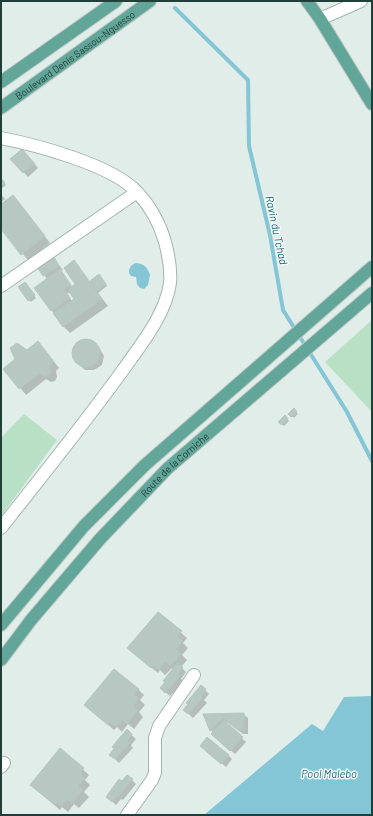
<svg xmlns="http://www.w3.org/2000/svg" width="373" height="816" viewBox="0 0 373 816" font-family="Barlow,sans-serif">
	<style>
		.green { fill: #b8e0c5 }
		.water { fill: #84c5d6 }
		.shadow { fill: #0003; fill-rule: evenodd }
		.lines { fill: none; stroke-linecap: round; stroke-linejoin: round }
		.stream { stroke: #84c5d6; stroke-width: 4 }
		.building { fill: #b6c8c1; stroke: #b3c7c0 }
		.minor-casing { stroke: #a3b5b0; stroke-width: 14 }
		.major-casing { stroke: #c1c9c8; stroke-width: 14 }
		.minor { stroke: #fff; stroke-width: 12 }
		.major { stroke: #62a699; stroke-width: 12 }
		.labels { text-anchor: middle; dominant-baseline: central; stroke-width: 3; stroke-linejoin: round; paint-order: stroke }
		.street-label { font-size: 10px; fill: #203f39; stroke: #f2f9f6 }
		.water-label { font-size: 11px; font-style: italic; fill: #156880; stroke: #f2f9f6 }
	</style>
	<rect width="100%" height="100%" fill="#e1ede8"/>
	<path class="green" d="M372,320V412L325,362Z
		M24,414L57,440L1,516V438Z"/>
	<path class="water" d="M136,263C145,264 147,267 150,275L148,285L144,289L140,288L137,284L136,277L131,276L129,273C129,267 131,265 136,263Z
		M372,696V815H204L312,724L323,731L344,697Z"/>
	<path class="shadow" d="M26,154L38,168L28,177L12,159Z
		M1,178L6,185L1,189Z
		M1,194L5,199L1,202Z
		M13,196L50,243L28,260L1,227V205Z
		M53,258L63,270L60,271L73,288L77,285L74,262L90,282L99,275L107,286L98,293L108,306L70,333L64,327L35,288L47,279L44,275ZM70,292L76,299L72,301L67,294Z
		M27,285L36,298L31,302L29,300Z
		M86,340L95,343L99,347L104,356L102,365L94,370H85L74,359L73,350L77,342Z
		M44,349L59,368L56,371L57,377L55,381L51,382L46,379L26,395L5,369Z
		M294,410L298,414L294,418L289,414Z
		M285,417L289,421L284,426L280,422Z
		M158,613L187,638L183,643L188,648L182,655L187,660L181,667L186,672L181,679L184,681L170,696L165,692L174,669L172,668L165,675L160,670L158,673L135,654Z
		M138,689L144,695L140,700L145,705L139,712L143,717L134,729L128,724L122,732L117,727L114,730L85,705Z
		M205,690L209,694L204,700L207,703L193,718L184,710Z
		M205,714H243L248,718V734H243L228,722L226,723L246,742L235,754L217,738L211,730Z
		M127,731L136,739L131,745L133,748L119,763L111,755Z
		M201,746L228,755L232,759L226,767Z
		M60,749L89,775L85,780L90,785L84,792L89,797L79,808L74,804L68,812L62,807L60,810L31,785Z
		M132,780L136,784L123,800L121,799L116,805L112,801L122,783Z"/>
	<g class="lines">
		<path class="stream" d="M175,8L248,80L249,146L270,235L283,310L347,412L372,461"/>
	</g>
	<path class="building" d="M22,149L35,164L23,173L10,159Z
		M1,178L5,183L1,186Z
		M13,195L45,236L21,255L1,229V204Z
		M54,257L59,266L43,276L37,267Z
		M74,260L102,299L63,327L53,313L74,299L68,290L75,284L64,268Z
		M60,269L71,285L64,289L70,298L51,311L34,288Z
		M99,274L106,284L97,291L90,281Z
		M25,282L35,295L28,301L18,287Z
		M72 353a14 14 0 1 1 28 0a14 14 0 1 1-28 0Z
		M38,341L54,362L50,365V373L49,375L44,376L39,374L19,389L3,369L15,359L10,348L17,343L27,350Z
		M294,408L297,412L291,417L288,414Z
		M285,415L288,419L282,425L278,422Z
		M158,612L182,631L177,637L183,641L176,649L181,653L170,666L165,662L159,670L153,665L151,668L127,648Z
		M177,663L183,667L178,674L180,676L165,693L160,688L165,682L163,681Z
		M114,669L139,689L134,694L139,698L133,706L138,710L127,724L122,719L116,727L110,722L108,725L84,705Z
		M201,685L206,689L201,696L203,698L188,714L183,710L188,704L186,703Z
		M244,713V730H238L223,718L210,731L203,714Z
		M224,720L243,737L230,751L211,734Z
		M127,729L132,734L127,741L130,743L115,759L109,755L114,749L112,747Z
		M207,737L229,755L221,764L200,746Z
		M60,748L84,768L80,773L85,778L78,786L83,790L72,803L67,799L61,806L56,802L54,804L30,785Z
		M127,775L133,779L118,797L117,796L112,802L106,797L119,779L122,781Z"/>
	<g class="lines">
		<defs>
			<path id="minor" d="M320,19L361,1
				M1,138C37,145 112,165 137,192C150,206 160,224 165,242C168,253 171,271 170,283C166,314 140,346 123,370C84,424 42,476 1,528
				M1,286L137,192
				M1,767L4,763
				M127,815L152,780L155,773V738L159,726L194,675"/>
			<g id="major">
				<path d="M307,1L320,19L372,104"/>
				<path d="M1,82L116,1"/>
				<path id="s1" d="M1,108L150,1"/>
				<path d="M1,625L84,526L145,465L372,267"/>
				<path id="s2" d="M1,660L31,620L100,539L168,468L372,293"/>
			</g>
		</defs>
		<use href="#minor" class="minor-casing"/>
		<use href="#major" class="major-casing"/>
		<use href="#minor" class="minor"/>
		<use href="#major" class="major"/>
	</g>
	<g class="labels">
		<g class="street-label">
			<text stroke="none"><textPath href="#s1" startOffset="91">Boulevard Denis Sassou-Nguesso</textPath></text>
			<text stroke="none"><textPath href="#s2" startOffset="262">Route de la Corniche</textPath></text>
		</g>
		<g class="water-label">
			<text transform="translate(277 230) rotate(78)">Ravin du Tchad</text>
			<text x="329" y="773">Pool Malebo</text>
		</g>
	</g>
	<rect width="373" height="816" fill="none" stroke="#203f39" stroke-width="4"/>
</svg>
